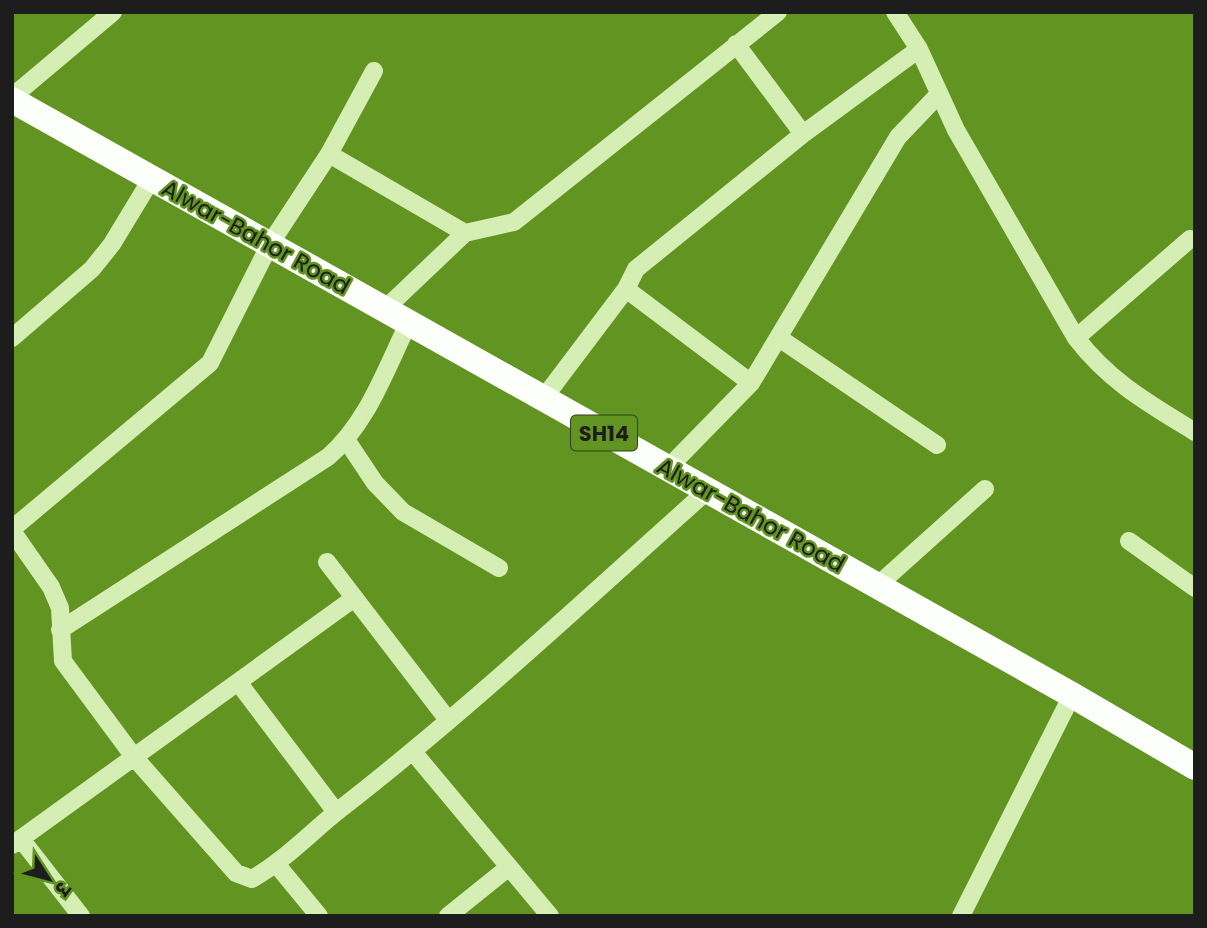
<svg xmlns="http://www.w3.org/2000/svg" width="1207" height="928" viewBox="0 0 1207 928" font-family="Poppins,'Noto Sans Devanagari',sans-serif">
	<style>
		.lines { fill: none; stroke-linecap: round; stroke-linejoin: round }
		.minor { stroke: #d5eeb3; stroke-width: 18 }
		.primary { stroke: #fcfffa; stroke-width: 26 }
		.labels { text-anchor: middle; dominant-baseline: central; stroke-width: 5; stroke-linejoin: round; paint-order: stroke }
		.shield { fill: #619420; stroke: #31411e; stroke-width: 2 }
		.shield-label { font-size: 21px; font-weight: bold; fill: #1d1d1d }
		.street-label { font-size: 23px; fill: #1d1d1d; stroke: #619420 }
	</style>
	<rect width="100%" height="100%" fill="#619420"/>
	<g class="lines">
		<path class="minor" d="M895,12L919,49L956,130L1076,338C1110,382 1148,403 1195,432
			M736,44L803,134
			M12,97L113,12
			M329,154L465,233
			M626,289L751,383
			M385,309L465,233L514,222L778,12
			M12,338L92,269L112,244L152,178
			M779,338L937,445
			M1076,338L1190,239
			M543,399L626,289L636,269L803,134L919,49
			M347,441L375,483L403,512L499,568
			M668,468L751,383L898,137L939,94
			M12,529L210,363L270,244L329,154L374,71
			M12,531L51,587L60,608L63,661L134,757L236,873L252,879C285,860 310,833 339,810C468,710 587,598 708,490
			M1129,541L1195,588
			M327,562L448,720
			M877,586L985,489
			M60,630L328,457C368,423 386,368 409,322
			M238,682L336,812
			M414,753L550,916
			M21,839L81,916
			M12,845L353,599
			M277,865L319,916
			M448,916L509,867
			M961,916L1072,695"/>
		<path class="primary" d="M12,100L1072,695L1195,767"/>
	</g>
	<g class="labels">
		<rect class="shield" x="571" y="415.5" width="66" height="35" rx="5"/>
		<g class="shield-label">
			<text x="604" y="433">SH14</text>
		</g>
		<g class="street-label">
			<text transform="translate(256 237) rotate(29)">Alwar-Bahor Road</text>
			<text transform="translate(751 515) rotate(29)">Alwar-Bahor Road</text>
		</g>
	</g>
	<rect width="1207" height="928" fill="none" stroke="#1d1d1d" stroke-width="28"/>
	<g transform="translate(49 879) rotate(126)" stroke="#619420" stroke-width="5" paint-order="stroke">
	<path d="M0-5L12 26L0 18L-12 26Z" fill="#1d1d1d"/>
	<text y="-10" font-size="19" font-weight="bold" text-anchor="middle" fill="#1d1d1d">उ</text>
	</g>
</svg>
